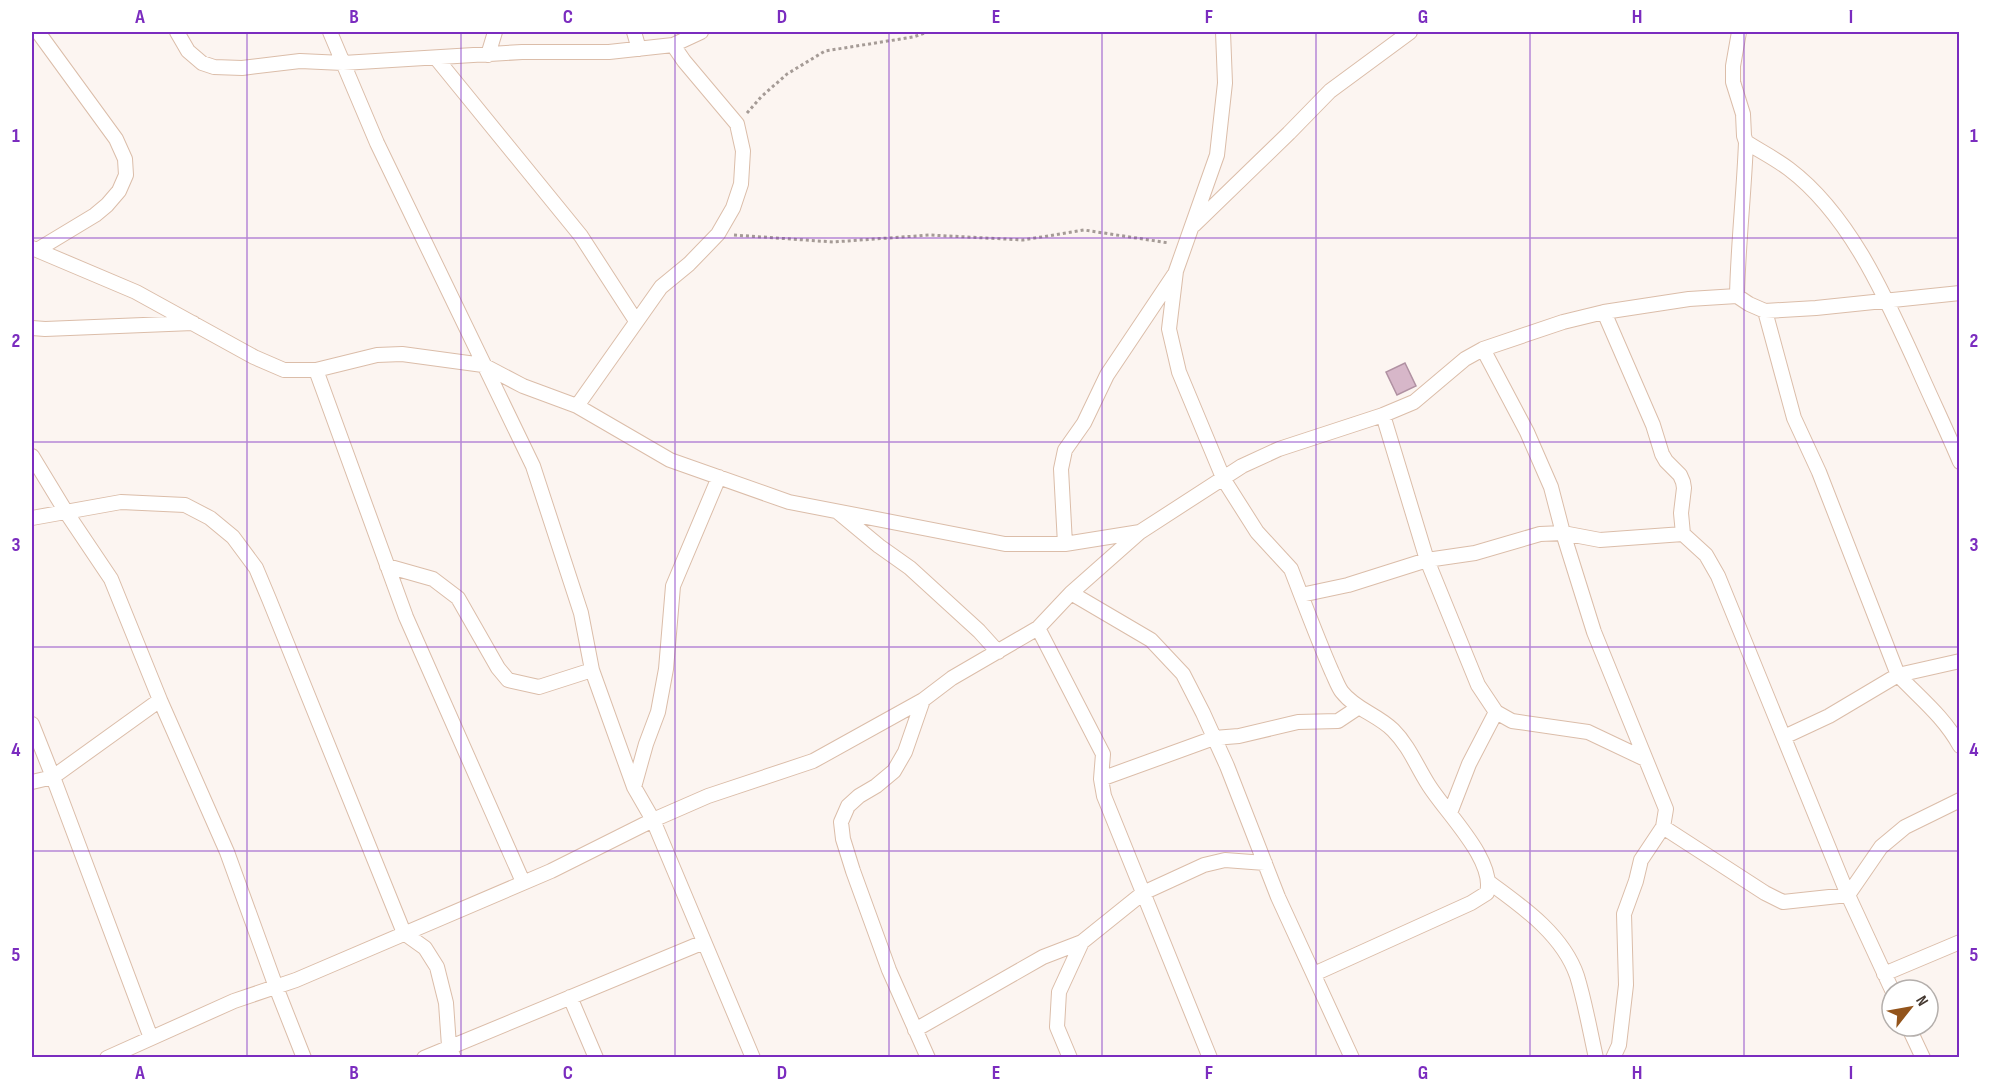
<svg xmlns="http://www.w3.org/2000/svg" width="1991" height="1089" viewBox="0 0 1991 1089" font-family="'Sofia Sans Condensed',sans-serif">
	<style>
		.building { fill: #d7b7c9; stroke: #b091a2; stroke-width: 1.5 }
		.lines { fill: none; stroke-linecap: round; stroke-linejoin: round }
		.minor-casing { stroke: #dbbda9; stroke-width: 16 }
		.path { stroke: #a59b96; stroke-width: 3; stroke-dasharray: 3 3; stroke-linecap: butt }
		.minor { stroke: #fff; stroke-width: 14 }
		.grid { fill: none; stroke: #7b2cbf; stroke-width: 1.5; stroke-opacity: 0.55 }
		.neatline { fill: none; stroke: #7b2cbf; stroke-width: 2 }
		.grid-label { font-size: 20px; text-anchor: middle; font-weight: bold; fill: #7b2cbf }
	</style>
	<rect width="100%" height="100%" fill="#fcf5f1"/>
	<path class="building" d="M1405,363L1416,386L1397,395L1386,372Z"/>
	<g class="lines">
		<defs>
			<path id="minor" d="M177,32L188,51L202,63L214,67L242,68L300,61L343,63L522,52H609L673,45L701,32
				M330,32L377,143L533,466L581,613L592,670L634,787L653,820L753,1058
				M634,32L639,49
				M1223,32L1225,83L1217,155L1176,271L1169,329L1179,372L1224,480L1257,532L1291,569L1301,595L1348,585L1427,560L1475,553L1540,534L1563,533L1600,540L1683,534L1681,513L1684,488L1683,482L1680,475L1666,461L1662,454L1653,425L1604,312L1689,299L1737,296C1738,245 1744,194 1746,142L1744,136L1743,114L1733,82V66L1739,32
				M488,55L495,32
				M436,58L581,236L636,321
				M1746,142C1760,151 1776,159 1789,169C1850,215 1886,298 1917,366C1931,398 1946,429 1960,462
				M1194,225L1289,133L1330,91L1410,32
				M32,248L136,292L254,357L284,370H316L377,355L402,354L483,365L523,386L577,406L670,460L789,502L1005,544H1065L1140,532
				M37,250L95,215L107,205L119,191L126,175L125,159L116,139L38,32
				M1737,296L1749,304L1765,311L1816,308L1960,293
				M1765,311L1794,418L1819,472L1898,675L1829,716L1784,737
				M32,328L45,329L193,323
				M1483,349L1527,432L1551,487L1563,533L1594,632L1666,809L1663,827L1641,860L1636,881L1624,914L1626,985L1619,1045L1613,1058
				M316,370L406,617L523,882
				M577,406L661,287L689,264L718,234L733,208L741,184L743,151L737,124L684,61L673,45
				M1383,415L1427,560L1478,685L1496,712L1512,721L1588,732L1645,759
				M32,456L66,512L111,579L160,700
				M838,512L879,546L910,568L979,631L998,652
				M32,518L121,502L185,505L210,518L233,537L256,568L269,599L404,933L425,948L437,967L446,1003L449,1046L454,1058
				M1683,534L1706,555L1718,576L1848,895L1892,990
				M1065,544L1061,469L1065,450L1084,423L1107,375L1174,275
				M387,566L433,579L458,598L498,668L508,680L539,687L592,670
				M1071,593L1151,640L1183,674L1203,713L1227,766L1278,897L1352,1058
				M1301,595C1311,621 1321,647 1332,672C1335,678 1338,687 1342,692C1355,709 1378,715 1393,730C1409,746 1416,765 1428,784C1445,812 1496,860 1487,893L1471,903L1314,974
				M1038,628L1103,754L1101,779L1104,796L1210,1058
				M1960,661L1898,675C1921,699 1944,717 1960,746
				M923,700L905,752L894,771L876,786L859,796L848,806L841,822L843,839L853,871L889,970L928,1058
				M32,724L53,777L160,700L227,852L276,987L304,1058
				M1101,779L1214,738L1239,736L1298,722L1338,721L1359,707
				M32,782L53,777L151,1038
				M634,787L646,744L658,712L666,669L673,586L719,477
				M1450,813L1469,764L1496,712
				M1663,827L1765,893L1783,902L1848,895L1881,847L1905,827L1960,800
				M1490,883C1523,907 1563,935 1577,976C1585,1002 1590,1031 1596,1058
				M1884,974L1960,942
				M570,997L596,1058
				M1908,1026L1923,1058
				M915,1030L1043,957L1082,942
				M107,1058L234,1001L296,980L551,871L653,820L708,796L813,761L923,700L952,678L1038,628L1071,593L1140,532L1242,466L1279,449L1383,415L1414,402L1465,359L1483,349L1563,322L1604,312
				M424,1058L704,942
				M1070,1058L1057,1027L1059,992L1082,942L1143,893L1204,865L1225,860L1265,863"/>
		</defs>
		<use href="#minor" class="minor-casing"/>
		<path class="path" d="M747,113L761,97L787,74L825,51L913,37L928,32
			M734,235L833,242L930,235L1023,240L1084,230L1169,243"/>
		<use href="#minor" class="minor"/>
	</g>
	<path class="grid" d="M247,32V1058M461,32V1058M675,32V1058M889,32V1058M1102,32V1058M1316,32V1058M1530,32V1058M1744,32V1058M32,238H1960M32,442H1960M32,647H1960M32,851H1960"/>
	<rect width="1991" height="1089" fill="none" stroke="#ffffff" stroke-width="66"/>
	<g transform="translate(1910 1008) rotate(59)"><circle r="28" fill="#ffffff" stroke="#b4afac" stroke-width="1.5"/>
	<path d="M0-4.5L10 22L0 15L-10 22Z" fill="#93541b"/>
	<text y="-9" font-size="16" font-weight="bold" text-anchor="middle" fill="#443830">N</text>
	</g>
	<rect x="33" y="33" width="1925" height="1023" class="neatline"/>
	<g class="grid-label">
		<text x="140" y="23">A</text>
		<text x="354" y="23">B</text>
		<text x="568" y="23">C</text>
		<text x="782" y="23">D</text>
		<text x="996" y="23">E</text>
		<text x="1209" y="23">F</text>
		<text x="1423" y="23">G</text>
		<text x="1637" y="23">H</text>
		<text x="1851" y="23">I</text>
		<text x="16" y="142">1</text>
		<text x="1974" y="142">1</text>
		<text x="16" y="347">2</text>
		<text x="1974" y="347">2</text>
		<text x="16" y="551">3</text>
		<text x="1974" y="551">3</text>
		<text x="16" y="756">4</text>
		<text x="1974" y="756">4</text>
		<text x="16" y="961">5</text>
		<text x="1974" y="961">5</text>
		<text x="140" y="1079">A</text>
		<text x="354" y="1079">B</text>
		<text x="568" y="1079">C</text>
		<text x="782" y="1079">D</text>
		<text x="996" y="1079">E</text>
		<text x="1209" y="1079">F</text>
		<text x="1423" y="1079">G</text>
		<text x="1637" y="1079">H</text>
		<text x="1851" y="1079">I</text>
	</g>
</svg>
